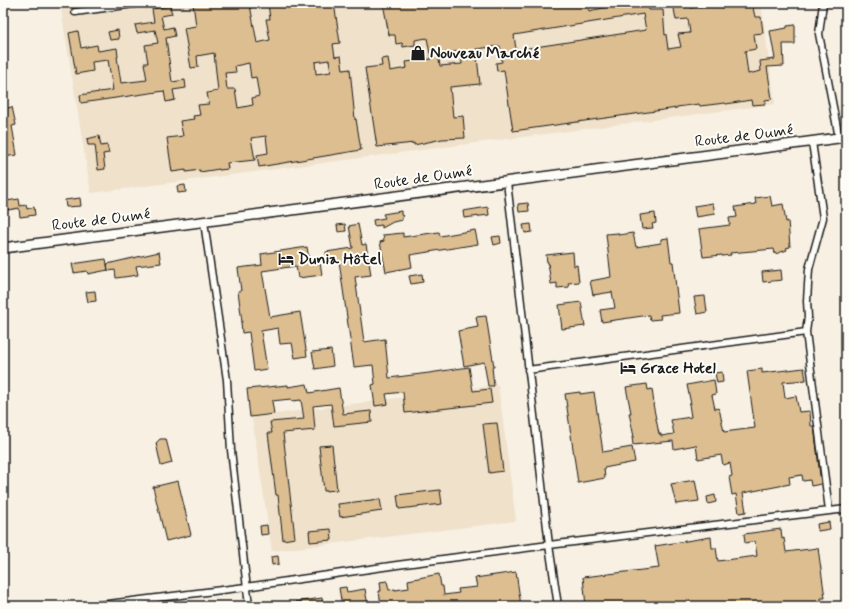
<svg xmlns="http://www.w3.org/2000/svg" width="849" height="609" viewBox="0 0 849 609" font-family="Mynerve,sans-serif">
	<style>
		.built { fill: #efe1ca }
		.building { fill: #ddbe91; stroke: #1c1c1c; fill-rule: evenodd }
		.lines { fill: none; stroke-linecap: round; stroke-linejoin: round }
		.street-casing { stroke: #1c1c1c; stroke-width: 9 }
		.secondary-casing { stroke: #1c1c1c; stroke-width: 12 }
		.street { stroke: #fdfcf7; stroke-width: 6 }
		.secondary { stroke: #fdfcf7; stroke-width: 9 }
		.labels { text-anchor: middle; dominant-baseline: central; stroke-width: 4; stroke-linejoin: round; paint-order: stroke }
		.poi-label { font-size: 16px; font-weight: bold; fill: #1c1c1c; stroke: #fdfcf7; text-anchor: start }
		.street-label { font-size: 16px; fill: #1c1c1c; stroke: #fdfcf7 }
	</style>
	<rect width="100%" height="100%" fill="#f7f0e3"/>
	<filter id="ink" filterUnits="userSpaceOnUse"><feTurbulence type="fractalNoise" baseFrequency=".025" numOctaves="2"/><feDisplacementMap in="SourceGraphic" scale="8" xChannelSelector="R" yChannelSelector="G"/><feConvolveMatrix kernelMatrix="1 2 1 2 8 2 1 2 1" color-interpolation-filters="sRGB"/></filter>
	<g filter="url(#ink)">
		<path class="built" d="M60,3H761L775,104L91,193Z
			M498,385L516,521L272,551L252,417Z"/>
		<path class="building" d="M193,3H243L244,6L250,5L257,43L270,40L266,19H270L268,3H334L340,43L333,44L335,57L341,56L343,70L350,69L355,120L356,119L361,150L259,167L257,155L268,153L266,136L251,138L255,160L227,163L228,169L219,170V169L200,172V170L186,172V170L172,172L167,138L183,136L180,121L194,119L193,116L200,115L198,105L209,104L207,93L218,91L214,53L197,56L198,67L191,68L184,28L196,26ZM329,60L331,72L316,74L315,62ZM249,63L251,78L256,77L259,96L252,98L253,105L238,108L235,89H227L225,73L236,72L235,66Z
			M383,3H535V7L557,3H587L589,11L608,7L607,3H635L636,5L648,3L649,10H663L665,35L666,34L668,49L681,47L678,34L690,33L688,19L676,20L673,3H690L691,8L712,5V3H752L755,17H761L763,33L754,34L756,49L745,51L748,74L761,71L760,61L775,59L770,31L787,28V26L795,25V44H783L784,66L767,67L772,99L765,100V104L752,105L751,100L726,104L725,103L700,106L699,104L677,107V108L513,131L504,70L497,71L496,63L502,62L500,46L476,49L480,84L450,87L453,117L463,116L465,138L442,139L414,145V143L377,147L365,68L382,66L381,59L388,58L390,71L407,68L406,62L431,59L427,38L415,40V45L403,47L402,43L396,44L395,35H389ZM643,14L646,30L516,50L514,35ZM461,51L462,64L440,66L438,54Z
			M170,6L172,14L161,16L164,29L173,27L175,36L166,38L172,82L185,80L186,88L173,90L175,100L166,102L164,91L81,103L80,95L113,90L108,60L92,62L93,71L76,74L69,33L78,31L81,48L97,45L98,51L117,48L118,57H117L121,83L147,80L144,63H148L145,45L158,43L155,30L137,33L135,25L154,22L152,9Z
			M118,30L119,39L110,40L108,32Z
			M12,107L16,125L12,126L17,155L3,157V109Z
			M99,136L101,146L107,145L109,153L103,154L105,169L98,170L95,145H88L87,139Z
			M185,185L186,192L178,193L177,186Z
			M770,196L772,206L783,204L786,222L788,221L790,247L786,248L787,250L775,254L774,249L730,253L731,255L722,256V255L703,257L699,229L730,225L729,218L737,217L735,207L756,204L755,198Z
			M80,198L81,206L66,207L65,200Z
			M19,199L20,206L26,205L27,209L34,207L35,215L20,217L19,208L8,210L6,201Z
			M528,203L529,211L519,212L518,204Z
			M713,203L715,214L696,217L694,206Z
			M488,207L489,215L464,218L463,211Z
			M401,211V215L404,216L402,217V220L393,222L382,228V225L374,226L373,220L385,218L383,214Z
			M655,213L656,223L652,224L653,228L642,229L640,215Z
			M345,224L346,231L338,232L337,225Z
			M358,224L362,245L366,244L371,275L355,277L364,342L385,339L389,378L429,373L469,367L473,391L490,389L492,403L405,413L403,392L386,394L388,404L375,406L372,385L375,384L373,365L354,367L339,261L327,263L326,252L353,248L349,226Z
			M531,224L532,232L525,233L523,225Z
			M475,230L478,244L410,255L412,267L386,272L380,242L384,241L383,235L403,233V237L439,232L440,236Z
			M618,233V235L633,233L636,247L661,243V239L668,238L671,262H673L679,313L660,315L661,319L650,320L649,315L602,322L600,310L615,308L612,292L593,295L590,281L611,277L606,234Z
			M500,236L501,243L494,245L492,237Z
			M307,247L309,260H313L314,263L320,262L322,275L298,278L296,266L262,271L270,317L300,312L307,356L295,358L292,343L280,344L278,328L261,331L267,369L254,371L249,332L242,333L241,322H242L238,291H241L238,268L262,265L261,254Z
			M159,252L161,263L136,266L138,275L116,278L115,270L108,271L107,264Z
			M573,252L574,266L577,265L579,282L568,283L569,287L557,288V283L551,284L548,262H547L546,255Z
			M106,259L108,270L88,274L87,271L74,273L72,264Z
			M781,270L782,280L763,282L762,272Z
			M422,274L423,282L411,284L409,276Z
			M95,291L96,301L88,302L86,292Z
			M705,296L707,312L697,314L694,297Z
			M581,302L585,326L562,329L559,305Z
			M486,316L494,367H492L494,386H488L484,362L464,366L458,331L478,327L476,317Z
			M331,350L333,366L315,369L312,352Z
			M804,368L806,380L783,382L785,398L796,396L799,412L810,411L811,426H814L821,484L811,486L810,480L803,481L802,475L789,477L790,484L743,493L746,512L739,513L736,494L732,495L729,477L732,476L730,463L723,465L721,455L698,459L696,445L674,449L673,441L633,445L632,437H634L629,413H631L626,387L647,384L648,390L652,389L654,404H653L659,434H661V436L674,434L671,420L691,417L689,404H691L687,385L714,380L716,394L712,395L715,409L719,408L724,432L755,428L747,371L762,369V373Z
			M722,372L723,382L717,383L715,373Z
			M307,384L309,393L339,388L343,414L371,411L372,422L334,426L331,404L313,406L315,430L283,433L295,538L283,540L278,495H276L268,433H272L270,422L304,419L301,400L292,401L291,399L272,401L274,414L250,417L247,389L288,385V387Z
			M580,392V394L594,392L603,452L632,447L635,462L604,468L605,478L578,483L565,394Z
			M497,423L503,471L489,473L483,424Z
			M160,439H166L172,463L161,466L156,443Z
			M332,445L337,490L324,491L319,446Z
			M695,480L699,501L676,504L671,484Z
			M178,481L191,535L166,541L153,487Z
			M440,490L442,504L399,509L397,495Z
			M715,495L716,502L708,504L707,497Z
			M380,499L382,511L340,517L338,504Z
			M829,522L830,529L818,531L817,524Z
			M267,525L268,534L261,535L260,526Z
			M331,529L332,540L310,542L309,531Z
			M781,529L782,539L784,538L786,552L818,548L825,598H821L822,606H773V605L763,606H615L614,603L597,605V606H586L583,577L659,568L655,546L711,537L712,548H716L718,561L757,556L755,541L745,543L744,534Z
			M278,556L279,564L272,565L271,557Z
			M516,572L521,606H446L445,602L431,604V606H423V605L381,606L379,591H381L380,582L387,581L389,590L395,589V590L409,588L408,580L439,574L441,586H443L444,595L459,593L458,589L477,587L475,578Z
			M346,587L347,592L365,589L368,606H342L339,588Z
			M322,598L323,606H295V602Z"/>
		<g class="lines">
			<defs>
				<path id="street" d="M823,3L819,34L839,138
					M75,12L141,3
					M812,142L823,218L809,269L807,301L808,317L806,332L829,510
					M507,182L549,545L558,606
					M204,222L227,380L231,450L249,606
					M528,370L806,332
					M92,606L246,587L397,565L549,545L846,509"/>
				<path id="secondary" d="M3,248L846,137"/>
			</defs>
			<use href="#street" class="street-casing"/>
			<use href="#secondary" class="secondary-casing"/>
			<use href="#street" class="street"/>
			<use href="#secondary" class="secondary"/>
		</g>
	</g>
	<defs>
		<symbol id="shop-bare" viewBox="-9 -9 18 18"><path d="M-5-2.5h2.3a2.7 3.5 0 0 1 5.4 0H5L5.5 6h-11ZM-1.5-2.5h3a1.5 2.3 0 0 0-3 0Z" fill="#1c1c1c" stroke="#fdfcf7" stroke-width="2.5" paint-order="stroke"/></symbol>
		<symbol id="hotel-bare" viewBox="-9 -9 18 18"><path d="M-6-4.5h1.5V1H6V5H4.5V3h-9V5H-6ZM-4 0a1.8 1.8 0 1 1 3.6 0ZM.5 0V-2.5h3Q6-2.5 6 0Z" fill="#1c1c1c" stroke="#fdfcf7" stroke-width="2.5" paint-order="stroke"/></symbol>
	</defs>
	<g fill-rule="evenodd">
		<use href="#shop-bare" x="407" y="42" width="22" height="22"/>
		<use href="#hotel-bare" x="275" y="248" width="22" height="22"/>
		<use href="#hotel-bare" x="617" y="357" width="22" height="22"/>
	</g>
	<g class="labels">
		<g class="poi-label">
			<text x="430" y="53">Nouveau Marché</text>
			<text x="298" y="259">Dunia Hôtel</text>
			<text x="640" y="368">Grace Hotel</text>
		</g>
		<g class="street-label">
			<text transform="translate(744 136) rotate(-7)">Route de Oumé</text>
			<text transform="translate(423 178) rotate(-8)">Route de Oumé</text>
			<text transform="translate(101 220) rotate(-7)">Route de Oumé</text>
		</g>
	</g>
	<rect width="849" height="609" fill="none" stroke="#fdfcf7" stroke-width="16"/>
	<rect x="8" y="8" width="833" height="593" fill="none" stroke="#1c1c1c" stroke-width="1.5" filter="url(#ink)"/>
</svg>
